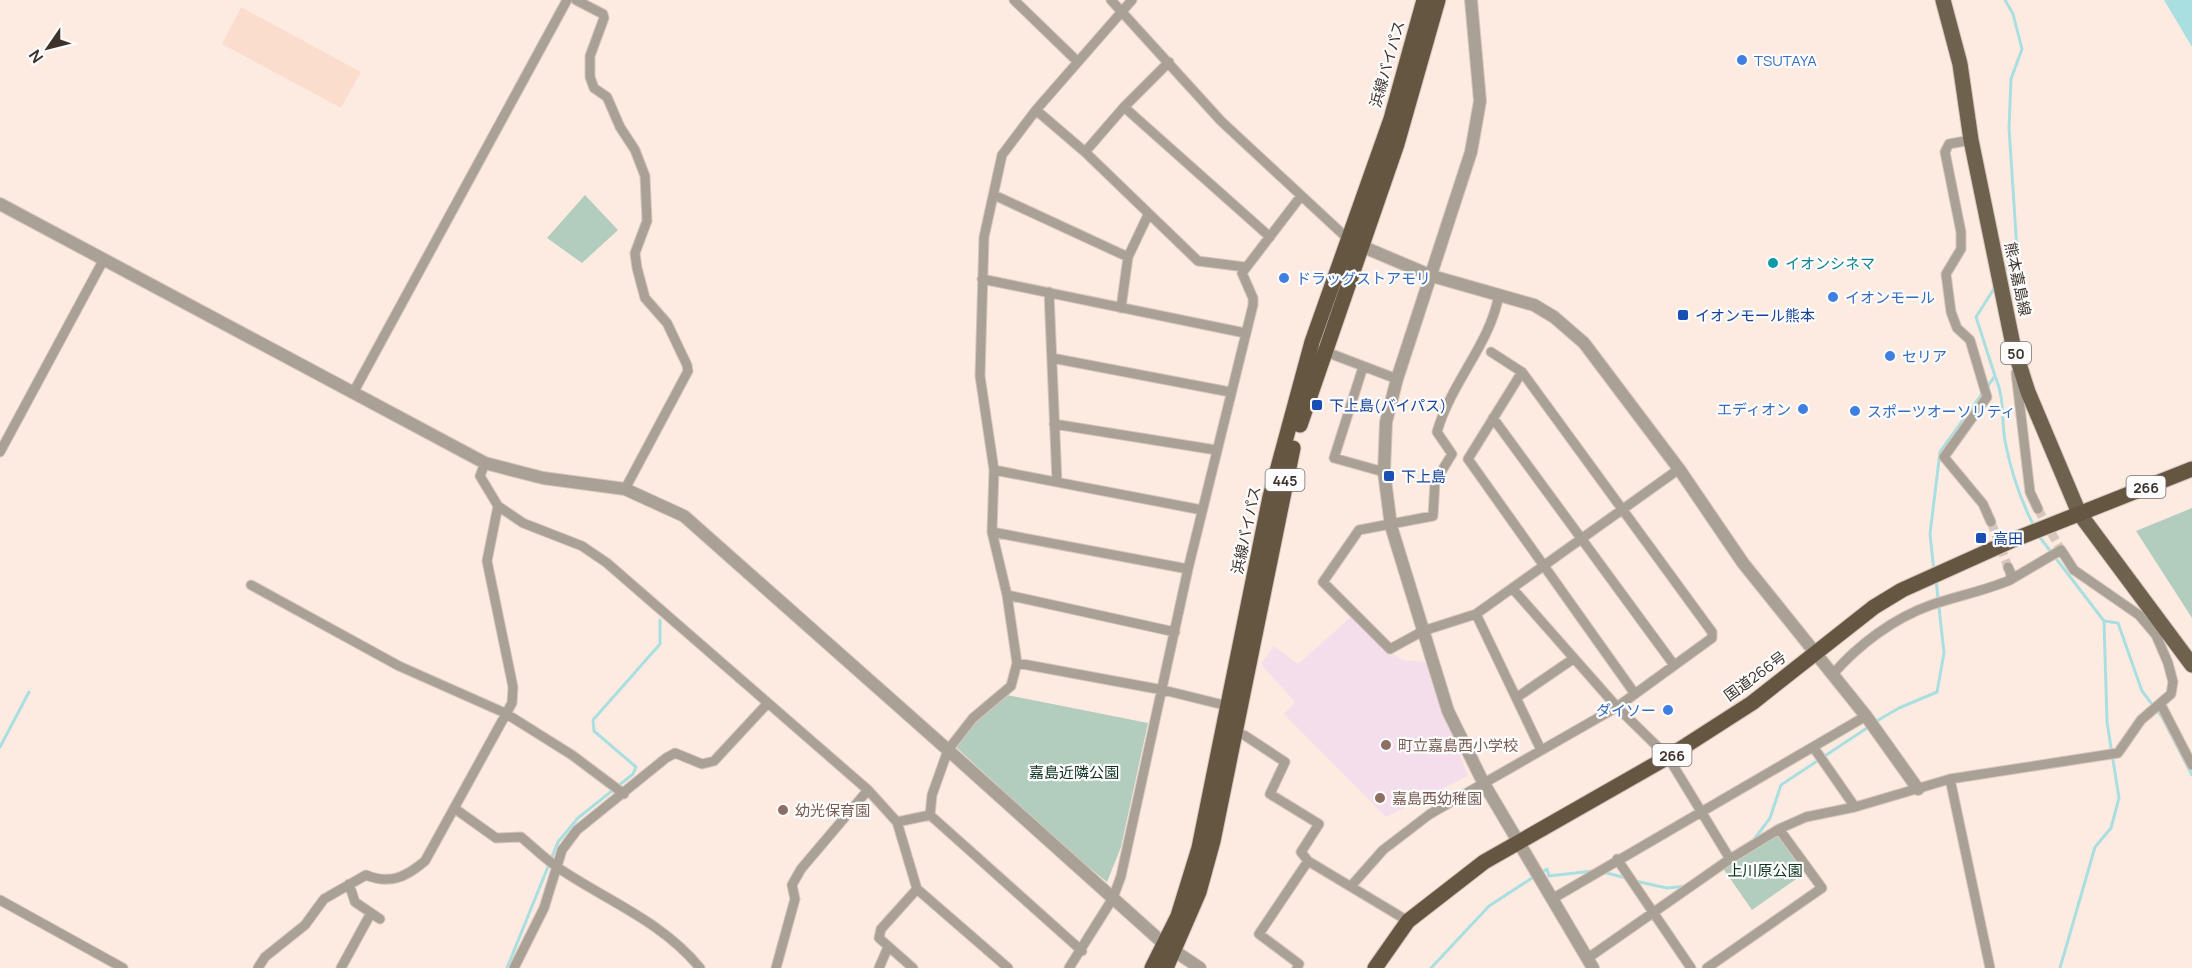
<svg xmlns="http://www.w3.org/2000/svg" width="2192" height="968" viewBox="0 0 2192 968" font-family="Manrope,'Noto Sans JP',sans-serif">
	<style>
		.built { fill: #fbddcd }
		.education { fill: #f4deeb }
		.green { fill: #b2cdbd }
		.water { fill: #a9dfe0 }
		.lines { fill: none; stroke-linecap: round; stroke-linejoin: round }
		.stream { stroke: #a9dfe0; stroke-width: 3 }
		.minor-tunnel { stroke: #d7c6bd; stroke-width: 9; stroke-dasharray: 9 4.5; stroke-linecap: butt }
		.minor-casing { stroke: #d7c6bd; stroke-width: 11 }
		.tertiary-casing { stroke: #d7c6bd; stroke-width: 14 }
		.primary-casing { stroke: #d7c6bd; stroke-width: 17 }
		.trunk-casing { stroke: #d7c6bd; stroke-width: 17 }
		.minor { stroke: #a9a196; stroke-width: 9 }
		.tertiary { stroke: #a9a196; stroke-width: 12 }
		.primary { stroke: #6e614e; stroke-width: 15 }
		.trunk { stroke: #645641; stroke-width: 15 }
		.shop-dot { fill: #3f7fe0; stroke: #fcfcfc; stroke-width: 2 }
		.culture-dot { fill: #0f9aa8; stroke: #fcfcfc; stroke-width: 2 }
		.transit-dot { fill: #1a4fb4; stroke: #fcfcfc; stroke-width: 2 }
		.education-dot { fill: #8d6e63; stroke: #fcfcfc; stroke-width: 2 }
		.labels { text-anchor: middle; dominant-baseline: central; stroke-width: 4.5; stroke-linejoin: round; paint-order: stroke }
		.shield { fill: #fcfcfc; stroke: #776f6a; stroke-width: 1.5 }
		.shield-label { font-size: 14px; font-weight: bold; fill: #3e332c }
		.shop-label { font-size: 15px; fill: #366cbe; stroke: #fcfcfc; text-anchor: start }
		.street-label { font-size: 15px; fill: #3e332c; stroke: #fcfcfc }
		.culture-label { font-size: 15px; fill: #0d838f; stroke: #fcfcfc; text-anchor: start }
		.transit-label { font-size: 15px; fill: #164399; stroke: #fcfcfc; text-anchor: start }
		.education-label { font-size: 15px; fill: #785e54; stroke: #fcfcfc; text-anchor: start }
		.park-label { font-size: 15px; fill: #0e3120; stroke: #fcfcfc }
	</style>
	<rect width="100%" height="100%" fill="#fdebe1"/>
	<path class="built" d="M241,7L361,72L341,108L222,44Z"/>
	<path class="education" d="M1351,617L1377,642L1402,660L1426,662L1468,776L1386,817L1284,714L1295,702L1261,664L1274,646L1298,664Z"/>
	<path class="green" d="M585,195L618,230L582,263L547,238Z
		M2192,508V618L2136,531Z
		M1007,695L1148,723L1121,847L1107,882L1066,849L956,747L976,721Z
		M1780,831L1806,872L1752,910L1722,867Z"/>
	<path class="water" d="M2164,0H2192V47Z"/>
	<g class="lines">
		<path class="stream" d="M2004,271L2017,250L2009,128L2011,79L2022,49L2013,14L2005,0
			M1995,376C2005,398 2001,418 2005,441C2011,472 2020,499 2034,526
			M2038,535L2104,621L2107,722L2119,798L2111,828L2095,847L2060,968
			M1934,571L1930,534L1940,452L1995,376L1976,317L1995,287
			M2104,621L2118,623L2142,691L2162,717L2192,775
			M1875,722L1899,708L1937,692L1944,653L1936,580
			M0,747L29,692
			M1753,841L1770,818L1781,785L1870,726
			M1603,872L1626,878
			M1541,873L1547,869L1549,876L1593,871
			M1635,881L1667,888L1687,886
			M507,968L558,842L578,818L633,774L636,767L594,731L593,720L660,644V620
			M1431,968L1489,906L1535,876"/>
		<path class="minor-tunnel" d="M2038,509L2061,550
			M1991,522L2008,567"/>
		<defs>
			<path id="minor" d="M576,0L603,14L604,18L590,56V77L594,88L607,97L620,127L635,150L645,176L647,221L635,253L637,268L645,298L667,323L687,365L688,371L625,489
				M1014,0L1078,62
				M1111,0L1221,121L1348,239
				M1124,107L1270,237
				M1036,110L1085,152L1198,261L1245,267
				M1971,140L1949,144L1945,152L1961,232V249L1946,274L1951,312L1957,328L1970,340L1987,397L1944,457L1983,504L1991,522
				M1085,152L1124,107L1169,62
				M994,195L1128,257
				M982,279L1245,333
				M1049,292L1057,482
				M1499,294C1491,343 1451,382 1437,432L1452,454L1435,482L1433,516L1359,530L1323,582L1390,649L1423,631L1476,614L1679,469
				M1121,308L1128,257L1148,215
				M1321,350L1397,379
				M1052,358L1230,392
				M1363,367L1334,458L1384,472
				M1522,372L1468,459L1635,694
				M2016,373L2030,492L2038,509
				M353,393L567,0
				M1493,418L1674,665
				M1054,424L1216,450
				M0,452L104,259
				M485,463L480,476L498,506L523,523L582,546L607,563L868,790L897,822L917,889L1008,968
				M994,470L1202,510
				M992,532L1188,569
				M251,585L399,666L505,713L572,755L624,794
				M1513,589L1617,707L1668,757L1730,859
				M1007,595L1175,632
				M1476,614L1541,750
				M1017,663L1163,690L1232,707
				M1833,674C1858,645 1894,618 1931,605C1957,596 1984,591 2010,580L2011,574L2008,567
				M1516,698L1573,659
				M2161,705L2192,765
				M1244,735L1285,762L1270,794L1319,824L1301,852L1308,861L1408,921
				M1814,748L1855,807
				M1950,779L1990,968
				M454,808L496,838L521,837C533,847 544,858 557,867C605,900 662,921 700,968
				M930,815L932,795L948,750L973,718L1011,686L1017,663L1007,595L992,532L994,470L980,376L984,237L1002,155L1036,110L1132,0
				M930,815L1082,951
				M897,822L930,815
				M1617,859L1691,968
				M349,884L355,902L380,919
				M1352,885L1383,850L1430,814L1617,707L1712,638V632L1522,372L1491,352
				M1552,899L1866,716
				M0,900L123,968
				M1588,958L1730,859L1779,829L1806,817L1855,807L1950,779L2118,753L2141,720L2171,694L2173,682L2168,663L2156,635L2139,615L2074,570L2061,550L2010,580
				M258,968L265,957L305,925L324,899L366,875C390,885 406,877 425,861L512,703L513,687L487,561L498,506
				M341,968L371,913
				M514,968L544,908L562,850L577,830L666,758L675,753L702,764L714,761L767,704
				M776,968L795,899L792,885L801,869L868,790
				M879,968L888,947
				M913,968L879,938L881,929L917,889
				M1069,968L1113,898L1121,876L1188,569L1253,305V298L1242,273L1301,196
				M1297,968L1299,964L1259,934L1308,861
				M1707,968L1822,888L1779,829"/>
			<path id="tertiary" d="M1471,0L1480,101L1471,152L1397,379L1386,422L1384,472L1391,526L1448,711L1483,782L1593,968
				M0,204L485,463L543,478L625,489L684,516L948,750L1164,944L1200,968
				M1354,243L1432,276L1534,305L1554,317L1584,343L1679,469L1743,563L1866,716L1918,789"/>
			<path id="primary" d="M1943,0L1960,64L1971,140L2013,345L2028,392L2079,513L2192,665"/>
			<path id="trunk" d="M1300,425L1397,144L1438,0
				M1152,968L1178,916L1199,848L1270,497L1312,342L1391,119L1424,0
				M1166,968L1199,892L1213,841L1293,448
				M1375,968L1408,921L1484,862L1668,757L1752,703L1874,607L1902,590L2013,540L2192,469"/>
		</defs>
		<use href="#minor" class="minor-casing"/>
		<use href="#tertiary" class="tertiary-casing"/>
		<use href="#primary" class="primary-casing"/>
		<use href="#trunk" class="trunk-casing"/>
		<use href="#minor" class="minor"/>
		<use href="#tertiary" class="tertiary"/>
		<use href="#primary" class="primary"/>
		<use href="#trunk" class="trunk"/>
	</g>
	<g class="shop-dot">
		<circle cx="1742" cy="60" r="6"/>
		<circle cx="1284" cy="278" r="6"/>
		<circle cx="1833" cy="297" r="6"/>
		<circle cx="1890" cy="356" r="6"/>
		<circle cx="1803" cy="409" r="6"/>
		<circle cx="1855" cy="411" r="6"/>
		<circle cx="1668" cy="710" r="6"/>
	</g>
	<circle class="culture-dot" cx="1773" cy="263" r="6"/>
	<g class="transit-dot">
		<rect x="1677" y="309" width="12" height="12" rx="3"/>
		<rect x="1311" y="399" width="12" height="12" rx="3"/>
		<rect x="1383" y="470" width="12" height="12" rx="3"/>
		<rect x="1975" y="532" width="12" height="12" rx="3"/>
	</g>
	<g class="education-dot">
		<circle cx="1386" cy="745" r="6"/>
		<circle cx="1380" cy="798" r="6"/>
		<circle cx="783" cy="810" r="6"/>
	</g>
	<g class="labels">
		<g class="shield">
			<rect x="2001" y="342" width="30" height="22" rx="4.5"/>
			<rect x="1265.5" y="469" width="39" height="22" rx="4.5"/>
			<rect x="2126.5" y="476" width="39" height="22" rx="4.5"/>
			<rect x="1652.5" y="744" width="39" height="22" rx="4.5"/>
		</g>
		<g class="shield-label">
			<text x="2016" y="353">50</text>
			<text x="1285" y="480">445</text>
			<text x="2146" y="487">266</text>
			<text x="1672" y="755">266</text>
		</g>
		<g class="shop-label">
			<text x="1754" y="60">TSUTAYA</text>
			<text x="1296" y="278">ドラッグストアモリ</text>
			<text x="1845" y="297">イオンモール</text>
			<text x="1902" y="356">セリア</text>
			<text x="1791" y="409" text-anchor="end">エディオン</text>
			<text x="1867" y="411">スポーツオーソリティ</text>
			<text x="1656" y="710" text-anchor="end">ダイソー</text>
		</g>
		<g class="street-label">
			<text transform="translate(1387 64) rotate(-74)">浜線バイパス</text>
			<text transform="translate(2018 279) rotate(78)">熊本嘉島線</text>
			<text transform="translate(1246 530) rotate(-78)">浜線バイパス</text>
			<text transform="translate(1755 676) rotate(-36)">国道266号</text>
		</g>
		<g class="culture-label">
			<text x="1785" y="263">イオンシネマ</text>
		</g>
		<g class="transit-label">
			<text x="1695" y="315">イオンモール熊本</text>
			<text x="1329" y="405">下上島(バイパス)</text>
			<text x="1401" y="476">下上島</text>
			<text x="1993" y="538">高田</text>
		</g>
		<g class="education-label">
			<text x="1398" y="745">町立嘉島西小学校</text>
			<text x="1392" y="798">嘉島西幼稚園</text>
			<text x="795" y="810">幼光保育園</text>
		</g>
		<g class="park-label">
			<text x="1074" y="772">嘉島近隣公園</text>
			<text x="1765" y="870">上川原公園</text>
		</g>
	</g>
	<g transform="translate(48 48) rotate(235)" stroke="#fcfcfc" stroke-width="4.5" paint-order="stroke">
	<path d="M0-4.5L10 22L0 15L-10 22Z" fill="#3e332c"/>
	<text y="-9" font-size="16" font-weight="bold" text-anchor="middle" fill="#3e332c">N</text>
	</g>
</svg>
